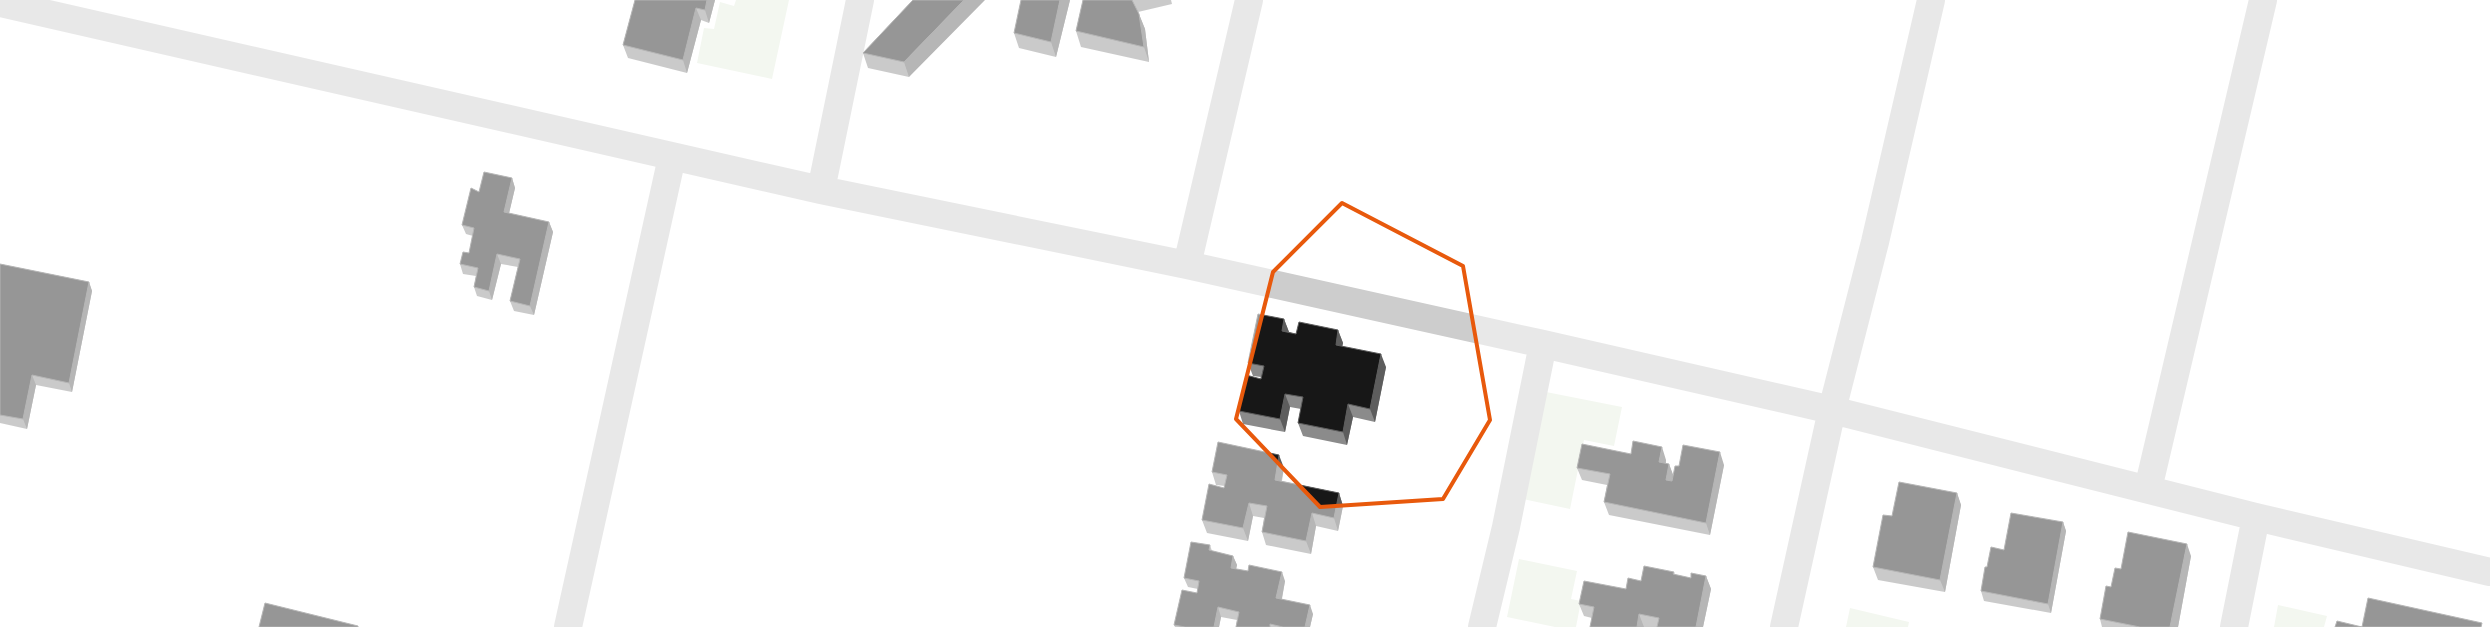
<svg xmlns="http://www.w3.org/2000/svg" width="2490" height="627" viewBox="0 0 2490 627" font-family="Overpass,sans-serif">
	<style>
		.green { fill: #e5edde }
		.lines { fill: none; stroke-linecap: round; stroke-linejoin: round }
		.minor { stroke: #cdcdcd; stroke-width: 28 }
		.wall { fill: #8b8b8b }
		.shaded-wall { fill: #5d5d5d }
		.building { fill: #171717; stroke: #5d5d5d }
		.marked { fill: none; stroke: #e8590c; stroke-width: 4; stroke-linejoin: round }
	</style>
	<rect width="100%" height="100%" fill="#fff"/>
	<path class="green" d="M736,0H789L772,79L697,63L704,28L714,29L720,2L734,6Z
		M1541,391L1622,407L1614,446L1584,440L1570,509L1518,498Z
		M1519,559L1577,571L1571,599L1581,601L1576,627H1555L1507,617Z
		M2278,605L2327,616L2324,627H2274Z
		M1850,608L1909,622L1908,627H1846Z"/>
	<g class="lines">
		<path class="minor" d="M0,3L821,190L1187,265L1543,344L1832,410L2256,517L2490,572
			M821,190L860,0
			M1187,265L1249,0
			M2148,489L2263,0
			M568,627L672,157
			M1482,627L1506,527L1543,344
			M1784,627L1832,410L1875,242L1931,0
			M2234,627L2256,517"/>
	</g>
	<path class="wall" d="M635,0H715L709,23L701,20L687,73L628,58L623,45Z
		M913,0L909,77L868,68L863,53Z
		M1070,0L1056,57L1019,48L1014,33Z
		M1083,0H1171L1172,4L1138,12L1145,29L1149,62L1081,47L1076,31Z
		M512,178L515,188L509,213L549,222L553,232L534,315L514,311L510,301L518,267L501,264L492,300L477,296L474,287L476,276L463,274L460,264L469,253L473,236L466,234L462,225L479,192Z
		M0,264L89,282L92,291L72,392L36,385L27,429L0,423Z
		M1284,319L1289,332L1296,334L1338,330L1343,343L1342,346L1386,367L1375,422L1353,417L1347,445L1303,436L1298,423L1301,409L1290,407L1285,432L1243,424L1239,411L1261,377L1253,376L1248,363Z
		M1631,454L1666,460V464H1669L1673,476L1679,466L1724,465L1710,535L1609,515L1604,502L1607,485L1582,480L1577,468Z
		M1284,468L1282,481L1339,493L1343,506L1338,531L1316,526L1311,554L1266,545L1262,532L1264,518L1253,516L1248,541L1207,533L1202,520L1225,486L1216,485L1212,472Z
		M1957,493L1961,505L1945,592L1878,580L1873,567L1892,516Z
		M2063,522L2066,531L2051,613L1984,601L1981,591L1987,567L2004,550Z
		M1210,545L1212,551L1233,556L1237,565L1236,569L1285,581L1282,599L1313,614L1310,627H1236L1237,620L1221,617L1219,627H1175L1174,625L1197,593L1198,589L1188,587L1184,578Z
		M2191,556L2178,627H2102L2100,619L2121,569Z
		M1674,572L1675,575L1691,578L1706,576L1711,589L1703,627H1590L1592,618L1584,616L1579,604L1626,589Z"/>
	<path class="shaded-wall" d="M707,0H715L709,23L705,10Z
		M964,0H985L909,77L904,62Z
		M1060,0H1070L1056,57L1051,42Z
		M696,8L701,20L687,73L683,60Z
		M1139,14L1145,29L1149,62L1144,47Z
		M512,178L515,188L507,222L504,212Z
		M549,222L553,232L534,315L530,306Z
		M497,254L501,264L492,300L489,291Z
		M89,282L92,291L72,392L69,383Z
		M1284,319L1289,332L1282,331Z
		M1338,330L1343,343L1340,358L1336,345Z
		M1381,354L1386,367L1375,422L1370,409Z
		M32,375L36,385L27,429L23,419Z
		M1285,394L1290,407L1285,432L1280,419Z
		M1348,404L1353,417L1347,445L1343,432Z
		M1662,447L1666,460L1664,475L1659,462Z
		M1720,452L1724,465L1710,535L1706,523Z
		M1279,455L1284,468L1279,492L1275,480Z
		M1669,464L1674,477L1670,493L1666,480Z
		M1339,493L1343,506L1338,531L1334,518Z
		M1957,493L1961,505L1945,592L1940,580Z
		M1249,503L1253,516L1248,541L1243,528Z
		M1312,513L1316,526L1311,554L1306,541Z
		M2063,522L2066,531L2051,613L2048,604Z
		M2187,544L2191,556L2178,627H2170Z
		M1233,556L1237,565L1234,578L1231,568Z
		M1282,572L1285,581L1280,608L1276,598Z
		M1706,576L1711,589L1703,627H1696Z
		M1310,605L1313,614L1310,627H1305Z
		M1218,607L1221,617L1219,627H1214Z
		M1639,614L1644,627H1637Z"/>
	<path class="building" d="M635,0H707L705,10L696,8L683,60L623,45Z
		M913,0H964L904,62L863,53Z
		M1021,0H1060L1051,42L1014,33Z
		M1083,0H1132L1139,14L1144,47L1076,31Z
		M484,172L512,178L504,212L549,222L530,306L510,301L520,259L497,254L489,291L474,287L478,268L460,264L463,252L469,253L474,228L462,225L471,188L479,192Z
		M0,264L89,282L69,383L32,375L23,419L0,415Z
		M1258,314L1284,319L1282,331L1296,334L1299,322L1338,330L1336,345L1381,354L1370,409L1348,404L1343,432L1298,423L1303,397L1285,394L1280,419L1239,411L1246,375L1261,379L1264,366L1248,363Z
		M1633,441L1662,447L1659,462L1669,464L1666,480L1672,481L1675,466H1679L1683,445L1720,452L1706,523L1604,502L1610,474L1577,468L1582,444L1631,454Z
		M1218,442L1279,455L1275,480L1339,493L1334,518L1312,513L1306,541L1262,532L1267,506L1249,503L1243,528L1202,520L1209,484L1224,488L1227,475L1212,472Z
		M1899,482L1957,493L1940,580L1873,567L1883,515L1892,516Z
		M2011,513L2063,522L2048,604L1981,591L1985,567H1987L1991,547L2004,550Z
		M2128,532L2187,544L2170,627H2140L2100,619L2106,586L2111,587L2115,568L2121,569Z
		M1191,542L1210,545L1209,550L1233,556L1231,568L1248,571L1249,565L1282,572L1276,598L1310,605L1305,627H1283L1270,624V627H1236L1239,612L1218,607L1214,627H1185L1174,625L1182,590L1197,593L1199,581L1184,578Z
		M1644,566L1674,572L1673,574L1691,578V573L1706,576L1696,627H1657L1659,618L1639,614L1637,627H1590L1594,607L1579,604L1584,581L1626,589L1628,578L1641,581Z
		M2368,598L2482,623L2481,627H2335L2337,621L2362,627Z
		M265,603L358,626V627H259Z"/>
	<path d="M0 0H2490V627H0ZM1342,203L1463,266L1490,420L1443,499L1320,507L1236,419L1273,272Z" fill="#fff" fill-opacity=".55" fill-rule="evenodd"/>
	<path class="marked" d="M1342,203L1463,266L1490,420L1443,499L1320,507L1236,419L1273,272Z"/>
</svg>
